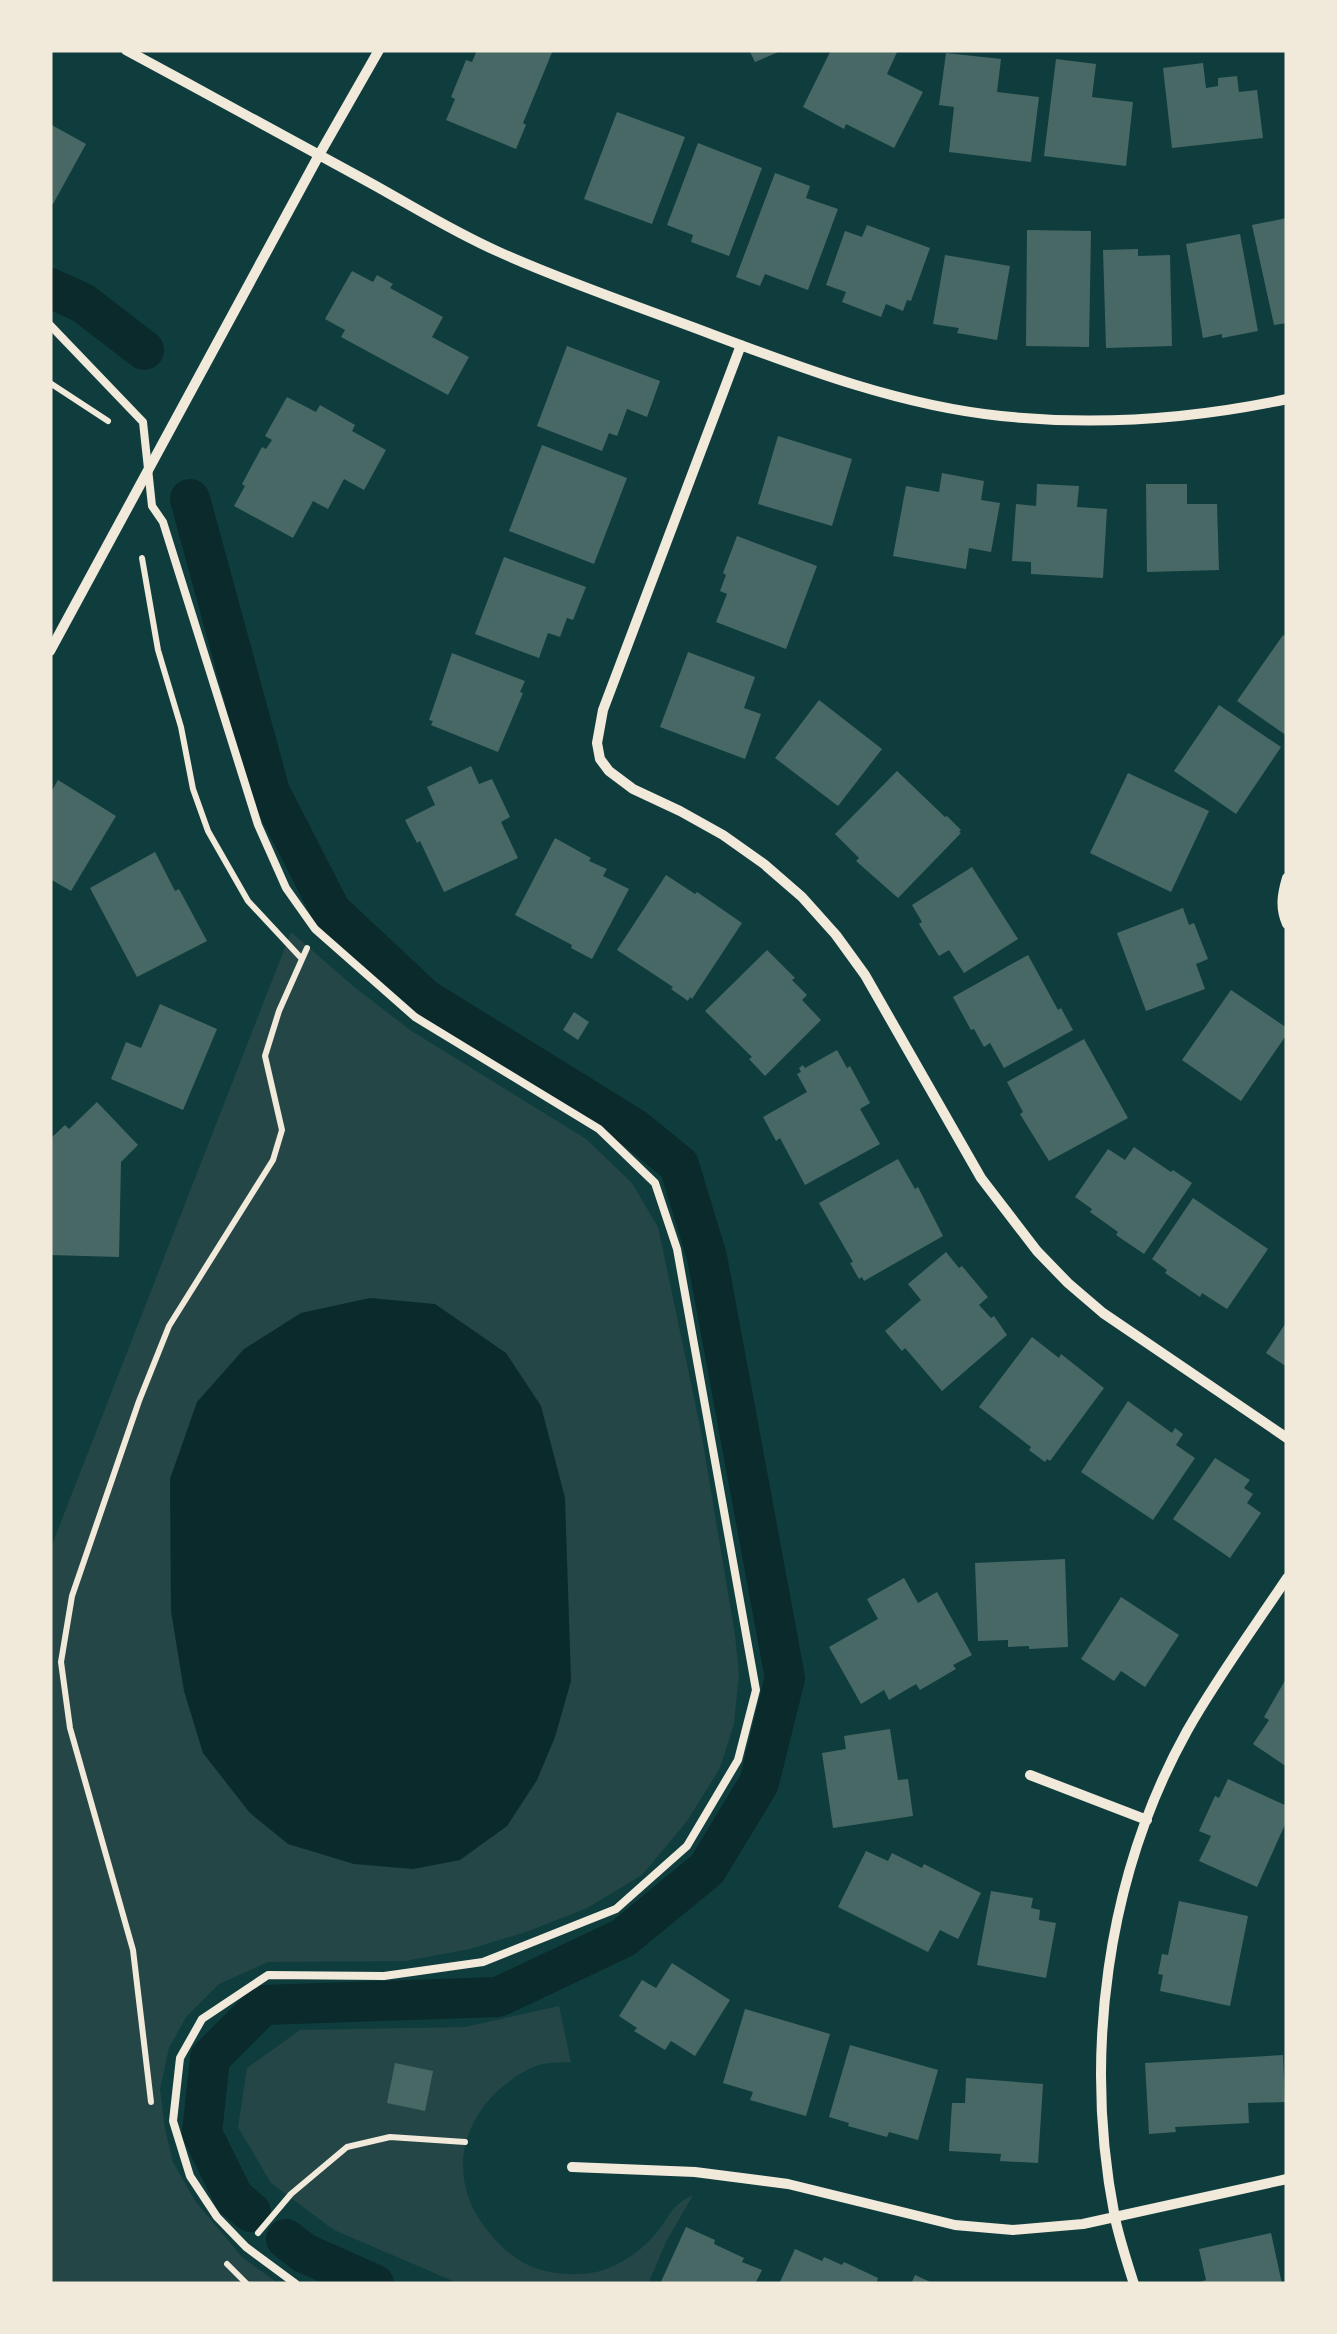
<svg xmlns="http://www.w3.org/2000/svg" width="1337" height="2334" viewBox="0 0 1337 2334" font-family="'Noto Sans',sans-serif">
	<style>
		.green { fill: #244646 }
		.water { fill: #0a2a2b }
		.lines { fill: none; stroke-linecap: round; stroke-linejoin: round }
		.canal { stroke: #0a2a2b; stroke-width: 40 }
		.building { fill: #486865 }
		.path { stroke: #f1e9da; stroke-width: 6 }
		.service { stroke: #f1e9da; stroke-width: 8 }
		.minor { stroke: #f1e9da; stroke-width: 10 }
	</style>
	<rect width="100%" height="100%" fill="#0f3d3e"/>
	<path class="green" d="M291,932L353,986L410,1030L586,1139L632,1183L658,1227L701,1431L735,1635L739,1673L734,1724L720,1768L687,1821L642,1875L587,1908L526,1932L470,1949L405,1961L268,1962L219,1984L186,2017L169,2048L160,2089L165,2129L173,2162L195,2201L243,2258L279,2284H50V1550Z
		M559,2006L571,2062C559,2063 544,2062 533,2067C464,2100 438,2176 492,2236C509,2256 529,2270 556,2273C573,2275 592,2275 609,2268C628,2260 644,2248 657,2232C672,2214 670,2206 693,2195L666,2242L648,2284H460L334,2230L271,2183L238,2127L247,2068L300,2030L465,2027Z"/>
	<path class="water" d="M370,1298L435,1304L506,1353L541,1406L565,1498L571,1681L555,1737L537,1780L507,1826L460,1860L413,1869L354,1864L288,1844L250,1813L203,1753L184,1691L171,1611L170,1479L197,1402L244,1349L301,1313Z"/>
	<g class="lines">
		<path class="canal" d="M50,288L83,303L144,350
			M190,499L270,792L331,911L425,999L635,1129L679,1165L707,1257L785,1678L759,1783L707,1869L623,1938L498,1997L263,2005L210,2058L202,2133L234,2198L251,2212
			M286,2239L304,2253L374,2284"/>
	</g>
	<path class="building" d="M477,50H553L523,123L526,125L516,149L446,120L455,99L451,97L466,60L472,62Z
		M749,50H783L755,62Z
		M831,50H898L887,74L923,92L894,148L846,124L844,129L803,107Z
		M946,53L1001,59L997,92L1039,97L1031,162L949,152L954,107L939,105Z
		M1056,59L1096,64L1092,97L1133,102L1126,166L1044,156Z
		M1203,63L1206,88L1218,86V78L1237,76L1239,92L1257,90L1263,138L1172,148L1163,68Z
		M617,112L685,137L652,224L584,199Z
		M50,124L86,144L53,204L50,202Z
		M698,143L762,168L729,256L691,242L693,235L667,225Z
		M775,173L810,186L806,198L838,209L808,290L765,274L760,286L736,277Z
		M1287,218V323L1274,325L1252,225Z
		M867,225L930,248L911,301L907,300L903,311L886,304L881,317L842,302L846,292L826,285L845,231L862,237Z
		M1027,230L1091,231L1089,347L1026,346Z
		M1240,234L1258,331L1222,338V334L1203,338L1186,244Z
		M1138,249V256L1170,255L1172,346L1106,348L1103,250Z
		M945,255L1010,266L997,340L957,333L959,328L933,324Z
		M352,271L373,282L377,275L393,284L390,288L443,317L432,337L469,357L448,395L341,337L345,330L325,319Z
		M567,346L660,381L647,417L627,409L617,436L609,433L602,451L537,426Z
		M287,397L316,412L320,405L355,425L352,431L386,450L364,490L344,479L328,509L313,501L293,538L234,506L245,486L242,484L262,447L266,449L272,440L265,436Z
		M778,436L852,459L832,526L758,504Z
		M542,445L627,478L594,564L509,531Z
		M942,473L984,481L981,500L1000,503L991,552L969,548L966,569L893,556L906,486L939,492Z
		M1037,484L1079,486L1077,507L1107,509L1103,578L1031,574V562L1012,561L1016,504L1036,506Z
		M1146,484H1187V504H1217L1219,570L1147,572Z
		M737,536L817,566L786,649L716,622L727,594L720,591L726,575L723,573Z
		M504,557L586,587L573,620L567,618L560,637L548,633L539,658L475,634Z
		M1283,635L1287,638V736L1237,701Z
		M688,652L755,677L744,708L761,714L745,759L660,727Z
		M452,653L525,681L520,692L523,693L498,752L431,725L433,721L429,720Z
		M819,700L882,749L838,806L775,758Z
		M1219,705L1281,747L1236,814L1174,771Z
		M471,766L479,784L492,779L510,817L501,822L518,858L444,892L420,841L417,843L405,820L435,805L427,787Z
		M897,771L945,817L947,816L961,830L959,832L961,833L898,898L856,861L859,858L835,834Z
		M1128,773L1209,811L1171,892L1090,853Z
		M58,780L116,816L71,891L50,879V794Z
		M555,838L591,858L589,861L607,869L603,876L629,889L592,959L571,948L572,945L515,915Z
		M155,852L175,891L179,889L207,941L137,977L90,888Z
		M972,867L1018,939L964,973L949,950L939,956L919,924L922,922L912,905Z
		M666,875L695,894L697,892L742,923L692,999L690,997L688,1001L671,989L673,987L617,950Z
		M1183,908L1189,925L1194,923L1208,959L1196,964L1205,989L1146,1011L1117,933Z
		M767,950L795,978L792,980L807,995L802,1000L821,1020L765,1076L749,1059L752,1057L705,1011Z
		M1028,955L1058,1010L1061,1008L1073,1030L1004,1068L990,1043L984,1047L974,1029L971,1030L953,997Z
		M1231,990L1287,1028V1034L1241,1101L1182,1060Z
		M160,1004L217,1029L183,1110L111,1079L126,1042L141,1048Z
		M574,1012L589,1022L578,1040L563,1030Z
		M1084,1039L1128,1118L1049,1161L1020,1114L1023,1112L1007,1082Z
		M837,1050L847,1068L850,1066L870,1103L860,1109L880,1144L805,1185L780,1138L776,1141L763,1117L807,1092L797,1074L801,1072L799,1068L803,1065L805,1068Z
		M97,1102L138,1145L121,1162L119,1257L50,1255V1139L65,1125L69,1129Z
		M1134,1147L1171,1172L1173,1170L1192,1183L1144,1254L1116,1235L1118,1232L1090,1212L1092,1209L1075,1197L1108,1149L1125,1160Z
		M898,1159L915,1189L918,1187L943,1236L864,1281L862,1277L859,1279L850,1263L853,1262L819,1203Z
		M1193,1198L1268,1249L1227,1309L1202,1293L1200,1297L1165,1273L1167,1270L1152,1259Z
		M946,1252L959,1268L962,1266L988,1297L979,1305L991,1318L994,1316L1007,1335L942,1391L905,1348L902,1351L885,1331L921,1300L908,1284Z
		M1287,1321V1367L1266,1353Z
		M1032,1337L1059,1358L1061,1354L1104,1388L1050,1461L1047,1459L1045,1462L1029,1450L1031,1447L979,1407Z
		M1128,1401L1172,1433L1175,1428L1183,1434L1176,1445L1195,1458L1153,1520L1081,1472Z
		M1215,1458L1250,1480L1244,1488L1253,1494L1247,1503L1261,1513L1230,1558L1173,1519Z
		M1065,1559L1068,1647L1029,1649V1646L1008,1647V1640L978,1641L975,1563Z
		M904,1578L918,1603L937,1592L972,1655L953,1665L956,1669L920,1690L916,1684L889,1700L884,1690L861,1704L829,1647L878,1619L867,1599Z
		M1121,1597L1179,1635L1145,1687L1121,1671L1114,1681L1081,1659Z
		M1287,1677V1767L1253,1744L1269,1720L1264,1717Z
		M890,1729L898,1780L908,1779L913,1816L833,1828L822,1753L846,1749L844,1736Z
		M1228,1779L1287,1806V1820L1257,1887L1199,1861L1211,1836L1199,1831L1215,1796L1219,1798Z
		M866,1851L888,1861L892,1853L922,1868L924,1864L981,1893L958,1939L940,1930L928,1952L838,1907Z
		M991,1891L1033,1898L1031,1908L1040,1910L1039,1920L1056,1923L1046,1978L977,1965Z
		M1179,1901L1248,1916L1230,2006L1160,1991L1163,1975L1158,1974L1162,1954L1168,1955Z
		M672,1963L730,2000L695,2056L671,2041L665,2050L634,2031L637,2028L619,2016L642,1980L656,1988Z
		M745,2009L830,2034L806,2116L750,2100L753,2092L723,2083Z
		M850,2045L938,2070L918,2140L889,2132L887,2137L848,2126L849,2123L829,2117Z
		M1283,2055L1285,2102L1248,2103L1249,2123L1175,2127L1176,2132L1149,2134L1145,2063Z
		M395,2063L433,2071L425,2111L387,2103Z
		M966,2078L1043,2084L1038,2163L1000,2161L1001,2154L949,2151L952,2103H965Z
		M686,2227L715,2240L714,2244L744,2258L742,2262L762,2270L755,2284H660Z
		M1271,2233L1282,2284H1195L1206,2280L1199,2249Z
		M795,2249L822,2261L824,2257L842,2265L844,2262L878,2278L876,2284H779Z
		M915,2275L935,2284H911Z"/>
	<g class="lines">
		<path class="path" d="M50,383L108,421
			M142,558L158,650L181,727L193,789L208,831L248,901L302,959
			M151,2102L133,1950L70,1728L61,1662L72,1596L139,1401L169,1326L273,1160L282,1130L265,1056L279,1011L307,948
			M258,2233L291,2194L347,2147L390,2137L465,2142
			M227,2264L247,2284"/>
		<path class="service" d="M50,325L143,422L152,506L163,522L258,825L286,888L315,929L415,1017L599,1129L655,1183L677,1249L756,1690L738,1760L687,1846L616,1909L483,1962L384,1976L268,1975L202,2019L180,2058L173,2121L190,2176L217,2217L246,2247L296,2284"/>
		<path class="minor" d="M126,50C206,93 286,137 365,180C409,204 453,232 499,252C568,283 640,307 711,334C804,369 902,406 1001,416C1097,426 1193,419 1287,399
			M741,345L603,710L597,743L600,759L609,771L633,789L680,811L723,835L764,864L802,897L836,935L865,975L981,1178L1037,1251L1068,1283L1103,1313L1287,1438
			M50,651L319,155L379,50
			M1287,878C1282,895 1280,908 1287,924
			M1030,1775L1147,1820
			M572,2167L695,2172L788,2184L955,2225L1013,2230L1083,2224L1287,2179
			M1134,2284C1127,2262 1120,2241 1115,2218C1083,2056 1106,1877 1187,1731C1217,1678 1253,1629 1287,1578"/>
	</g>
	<rect width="1337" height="2334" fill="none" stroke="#f1e9da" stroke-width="105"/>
</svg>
